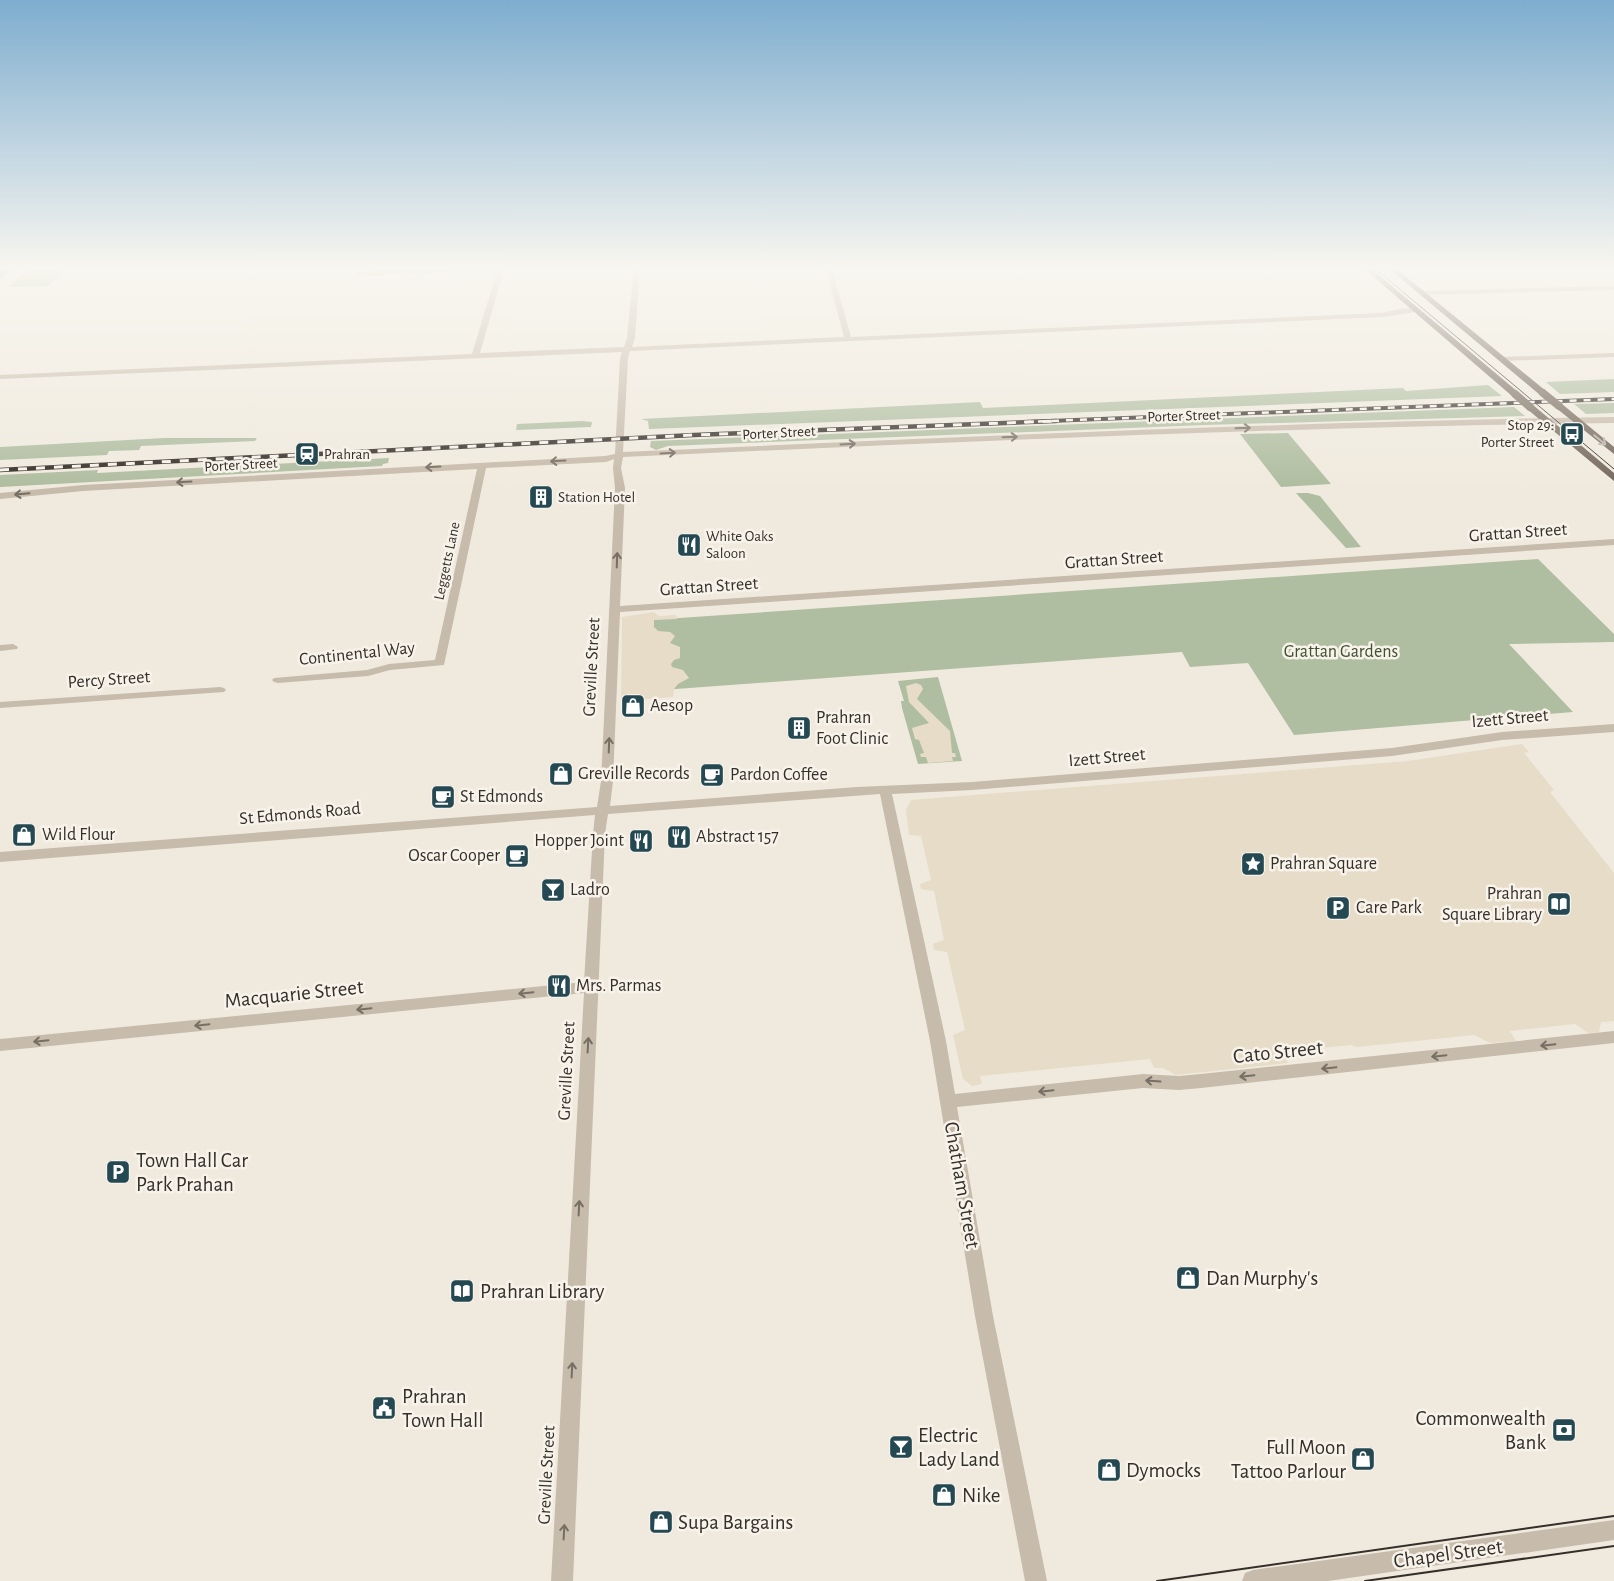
<svg xmlns="http://www.w3.org/2000/svg" width="1614" height="1581" viewBox="0 0 1614 1581" font-family="'Alegreya Sans',sans-serif">
	<style>
		.green { fill: #afbda0 }
		.plaza { fill: #e6dcc7 }
		.lines { fill: none; stroke-linecap: round; stroke-linejoin: round }
		.minor { fill: #c7bbab; fill-rule: evenodd }
		.major { fill: #75685c; fill-rule: evenodd }
		.tram-far1 { stroke: #352f2a; stroke-width: 1 }
		.tram { stroke: #352f2a; stroke-width: 2 }
		.rail-far1-casing { stroke: #352f2a; stroke-width: 4 }
		.rail-casing { stroke: #352f2a; stroke-width: 4.5 }
		.rail-far1 { stroke: #f8f3ea; stroke-width: 2.5; stroke-dasharray: 7; stroke-linecap: butt }
		.rail { stroke: #f8f3ea; stroke-width: 3; stroke-dasharray: 9; stroke-linecap: butt }
		.major-bridge { stroke: #75685c; stroke-width: 8 }
		.oneway { stroke: #776e64 }
		.oneway2 { stroke: #bdb4aa }
		.labels { text-anchor: middle; dominant-baseline: central; stroke-width: 5; stroke-linejoin: round; paint-order: stroke }
		.far-street-label { font-size: 15px; fill: #352f2a; stroke: #f8f3ea }
		.far-poi-label { font-size: 15px; fill: #352f2a; stroke: #f8f3ea; text-anchor: start }
		.street-label { font-size: 18px; fill: #352f2a; stroke: #f8f3ea }
		.park-label { font-size: 18px; fill: #405130; stroke: #f8f3ea }
		.poi-label { font-size: 18px; fill: #352f2a; stroke: #f8f3ea; text-anchor: start }
		.near-street-label { font-size: 21px; fill: #352f2a; stroke: #f8f3ea }
		.near-poi-label { font-size: 21px; fill: #352f2a; stroke: #f8f3ea; text-anchor: start }
	</style>
	<rect width="100%" height="100%" fill="#f0eade"/>
	<path class="green" d="M32,266H68L49,286L9,287Z
		M1614,379V392L1560,394L1546,382Z
		M1488,385L1502,396L649,429L648,421L641,419L980,402L983,408L1403,388L1406,391Z
		M1614,403V413L1586,414L1574,404Z
		M1514,407L1525,416L1205,425L668,446L656,450L650,447L651,441Z
		M582,421L592,422L591,427L516,430L517,424Z
		M1288,433L1331,484L1281,487L1240,434Z
		M164,438H257L255,441L141,446L139,450L109,451L107,455L0,460V447Z
		M389,458L388,463L383,464L382,466L0,487V475L98,470L97,473Z
		M1296,493H1308L1320,496L1361,547L1346,548Z
		M1538,559L1614,634V642L1509,644L1573,712L1294,735L1248,663L1190,667L1182,652L635,692V621Z
		M938,677L962,761L918,764L902,708L901,701H904L898,681Z"/>
	<path class="plaza" d="M654,612L659,616L676,615L677,619L654,620V627L658,631L670,632L675,636L670,643L680,647V658L674,660L671,664L672,667L683,670L689,678L678,684L674,689L673,697L621,701L622,617Z
		M916,683L921,685L923,689L917,699L950,731L952,753H955L956,757H952L953,761L928,763L926,757H921L920,754L924,753L919,740L915,739L912,728L929,723L909,702L906,686Z
		M1522,744L1529,752L1524,753L1554,790L1550,792L1614,873V1021L1601,1022L1599,1032L1588,1033L1575,1024L1510,1031L1516,1041L1490,1043L1474,1035L1357,1047L1351,1045L1290,1051L1283,1054L1288,1063L1176,1075L1163,1068H1154L1150,1059L980,1076L982,1084L972,1086L963,1079L953,1035L965,1030L947,952L934,950L933,944L944,940L934,891L921,889L920,884L931,880L921,836L909,835L906,810L911,800L1408,761Z"/>
	<g class="lines">
		<path class="minor" d="M499,266H505L480,353L624,347L627,338L634,266H640L635,338L632,347L844,337L825,266H831L851,337L1382,313C1393,310 1411,305 1421,311L1383,317L630,351L628,358L623,452C954,437 1284,422 1614,417V423C1283,427 953,442 623,457L621,468L625,488L620,606L1614,539V545L620,612L613,781L610,806L857,787L972,782L1392,748L1502,732L1614,724V732L1502,740L1392,756L972,790L892,794L946,1041L955,1094L1143,1074L1179,1076L1201,1074L1614,1031V1043L1201,1088L1179,1090L1143,1088L957,1107L993,1316L1047,1581H1025L975,1316L930,1041L880,794L608,814L605,834L573,1581H551L584,993L0,1051V1039L584,982L593,834L595,815L0,862V852L597,807L601,781L615,488L613,468L614,459L606,462L486,468L444,665L390,670L368,676L278,683L274,682L272,680L274,678L367,670L389,664L435,660L477,469L83,491L0,499V493L83,485L605,456L615,454L620,358L622,352L0,379V375L472,354L497,271L358,276L355,274L358,272Z
			M1614,286V290L1421,295L1418,293L1421,291Z
			M1614,353V357L1501,361L1497,359L1501,357Z
			M13,644L18,647L17,649L0,651V645Z
			M220,687L224,688L226,690L224,692L0,708V702Z
			M1614,1520V1540L1328,1581H1242L1245,1573L1253,1570Z"/>
		<path class="major" d="M6,266H13L0,276V271Z
			M1361,266H1368L1518,392V396H1512Z
			M1386,266H1393L1546,391V395H1540Z
			M1556,404H1562L1614,447V454L1556,408Z
			M1527,405H1533L1614,473V481L1527,409Z"/>
		<path class="tram-far1" d="M1372,266L1614,469
			M0,278L14,266"/>
		<path class="tram" d="M1157,1581L1614,1516
			M1365,1581L1614,1546"/>
		<defs>
			<path id="rail-far1" d="M1024,422L1614,399"/>
			<path id="rail" d="M0,470L694,435L1056,421"/>
		</defs>
		<use href="#rail-far1" class="rail-far1-casing"/>
		<use href="#rail" class="rail-casing"/>
		<use href="#rail-far1" class="rail-far1"/>
		<use href="#rail" class="rail"/>
		<path class="major-bridge" d="M1543,393L1559,406
			M1515,394L1530,407"/>
	</g>
	<defs><path id="oneway-shaft" d="M-6 0H5M1.5-3L5.5 0L1.5 3" fill="none" stroke-width="1.6" stroke-linecap="round" stroke-linejoin="round" transform="scale(1.25)"/></defs>
	<g class="oneway">
		<use href="#oneway-shaft" transform="translate(1243 428) rotate(-2)"/>
		<use href="#oneway-shaft" transform="translate(1010 437) rotate(-2)"/>
		<use href="#oneway-shaft" transform="translate(848 444) rotate(-3)"/>
		<use href="#oneway-shaft" transform="translate(668 453) rotate(-3)"/>
		<use href="#oneway-shaft" transform="translate(558 461) rotate(177)"/>
		<use href="#oneway-shaft" transform="translate(433 467) rotate(177)"/>
		<use href="#oneway-shaft" transform="translate(184 482) rotate(177)"/>
		<use href="#oneway-shaft" transform="translate(22 494) rotate(175)"/>
		<use href="#oneway-shaft" transform="translate(617 560) rotate(-88)"/>
		<use href="#oneway-shaft" transform="translate(609 745) rotate(-88)"/>
		<use href="#oneway-shaft" transform="translate(526 993) rotate(174)"/>
		<use href="#oneway-shaft" transform="translate(364 1009) rotate(174)"/>
		<use href="#oneway-shaft" transform="translate(202 1025) rotate(174)"/>
		<use href="#oneway-shaft" transform="translate(41 1041) rotate(174)"/>
		<use href="#oneway-shaft" transform="translate(588 1045) rotate(-87)"/>
		<use href="#oneway-shaft" transform="translate(1548 1045) rotate(174)"/>
		<use href="#oneway-shaft" transform="translate(1439 1056) rotate(174)"/>
		<use href="#oneway-shaft" transform="translate(1329 1068) rotate(174)"/>
		<use href="#oneway-shaft" transform="translate(1247 1076) rotate(174)"/>
		<use href="#oneway-shaft" transform="translate(1153 1081) rotate(-176)"/>
		<use href="#oneway-shaft" transform="translate(1046 1091) rotate(174)"/>
		<use href="#oneway-shaft" transform="translate(579 1208) rotate(-87)"/>
		<use href="#oneway-shaft" transform="translate(572 1370) rotate(-87)"/>
		<use href="#oneway-shaft" transform="translate(564 1532) rotate(-87)"/>
	</g>
	<use class="oneway2" href="#oneway-shaft" transform="translate(1600 440) rotate(40)"/>
	<linearGradient id="sky" x2="0" y2="1"><stop stop-color="#7eadcf"/><stop offset="0.55" stop-color="#f8f6f0"/><stop offset="1" stop-color="#f8f6f0" stop-opacity="0"/></linearGradient>
	<rect width="1614" height="487" fill="url(#sky)"/>
	<defs>
		<symbol id="bus-square" viewBox="-11 -11 22 22"><rect x="-9" y="-9" width="18" height="18" rx="4" fill="#244952" stroke="#f8f3ea"/><path d="M-5-6H5V4H4V6H2V4H-2V6H-4V4H-5ZM-3.5-4V0h7V-4ZM-3.5 1.2v1.5H-2V1.2ZM2 1.2v1.5H3.5V1.2Z" fill="#fff"/></symbol>
		<symbol id="station-square" viewBox="-11 -11 22 22"><rect x="-9" y="-9" width="18" height="18" rx="4" fill="#244952" stroke="#f8f3ea"/><path d="M-3-6H3Q5-6 5-4V2Q5 4 3 4L4.5 6H3L1.5 4h-3L-3 6H-4.5L-3 4Q-5 4-5 2V-4Q-5-6-3-6ZM-3.5-4v3h7v-3ZM-3.5 1v1.5H-2V1ZM2 1v1.5H3.5V1Z" fill="#fff"/></symbol>
		<symbol id="building-square" viewBox="-11 -11 22 22"><rect x="-9" y="-9" width="18" height="18" rx="4" fill="#244952" stroke="#f8f3ea"/><path d="M-4-6H4V6H1V3H-1V6H-4ZM-2.5-4.3h1.7v1.8h-1.7ZM.8-4.3h1.7v1.8H.8ZM-2.5-1h1.7V.8h-1.7ZM.8-1h1.7V.8H.8Z" fill="#fff"/></symbol>
		<symbol id="restaurant-square" viewBox="-11 -11 22 22"><rect x="-9" y="-9" width="18" height="18" rx="4" fill="#244952" stroke="#f8f3ea"/><path d="M-5-6h1v4h1v-4h1v4h1v-4h1v5L-1.5 .5V6h-2V.5L-5-1ZM5-6V6H3V1.5H1.5Q1.5-4 5-6Z" fill="#fff"/></symbol>
		<symbol id="shop-square" viewBox="-11 -11 22 22"><rect x="-9" y="-9" width="18" height="18" rx="4" fill="#244952" stroke="#f8f3ea"/><path d="M-5-2.5h2.3a2.7 3.5 0 0 1 5.4 0H5L5.5 6h-11ZM-1.5-2.5h3a1.5 2.3 0 0 0-3 0Z" fill="#fff"/></symbol>
		<symbol id="cafe-square" viewBox="-11 -11 22 22"><rect x="-9" y="-9" width="18" height="18" rx="4" fill="#244952" stroke="#f8f3ea"/><path d="M-5.5-4.5H6V0H3Q3 3.5 0 3.5H-2.5Q-5.5 3.5-5.5 0ZM3-3.2v2h1.7v-2ZM-6 4.5H4V6H-6Z" fill="#fff"/></symbol>
		<symbol id="sight-square" viewBox="-11 -11 22 22"><rect x="-9" y="-9" width="18" height="18" rx="4" fill="#244952" stroke="#f8f3ea"/><path d="M0-6L1.8-2.2L6-1.7L2.9 1.2L3.7 5.4L0 3.3L-3.7 5.4L-2.9 1.2L-6-1.7L-1.8-2.2Z" fill="#fff"/></symbol>
		<symbol id="bar-square" viewBox="-11 -11 22 22"><rect x="-9" y="-9" width="18" height="18" rx="4" fill="#244952" stroke="#f8f3ea"/><path d="M-6-5H6L.8 .8V4.5H3.5V6h-7V4.5H-.8V.8Z" fill="#fff"/></symbol>
		<symbol id="library-square" viewBox="-11 -11 22 22"><rect x="-9" y="-9" width="18" height="18" rx="4" fill="#244952" stroke="#f8f3ea"/><path d="M-6-4Q-3-5.5-.7-3.5V5Q-3 3-6 4ZM6-4Q3-5.5 .7-3.5V5Q3 3 6 4Z" fill="#fff"/></symbol>
		<symbol id="parking-square" viewBox="-11 -11 22 22"><rect x="-9" y="-9" width="18" height="18" rx="4" fill="#244952" stroke="#f8f3ea"/><path d="M-3.5-5.5H1a3.5 3.5 0 0 1 0 7H-1V5.5H-3.5ZM-1-3.4V-.6H.8a1.4 1.4 0 0 0 0-2.8Z" fill="#fff"/></symbol>
		<symbol id="civic-square" viewBox="-11 -11 22 22"><rect x="-9" y="-9" width="18" height="18" rx="4" fill="#244952" stroke="#f8f3ea"/><path d="M-.6-6.5H3V-4.5H.6V-3L4-1V1h2V6H-6V1h2V-1L-.6-3ZM-1.2 2.5V6h2.4V2.5Z" fill="#fff"/></symbol>
		<symbol id="bank-square" viewBox="-11 -11 22 22"><rect x="-9" y="-9" width="18" height="18" rx="4" fill="#244952" stroke="#f8f3ea"/><path d="M-6-4H6V4H-6ZM0-2.3a2.3 2.3 0 1 0 0 4.6a2.3 2.3 0 1 0 0-4.6Z" fill="#fff"/></symbol>
	</defs>
	<g fill-rule="evenodd">
		<use href="#bus-square" x="1558" y="420" width="28" height="28"/>
		<use href="#station-square" x="293" y="440" width="28" height="28"/>
		<use href="#building-square" x="527" y="483" width="28" height="28"/>
		<use href="#restaurant-square" x="675" y="531" width="28" height="28"/>
		<use href="#shop-square" x="619" y="692" width="28" height="28"/>
		<use href="#building-square" x="785" y="714" width="28" height="28"/>
		<use href="#shop-square" x="547" y="760" width="28" height="28"/>
		<use href="#cafe-square" x="698" y="761" width="28" height="28"/>
		<use href="#cafe-square" x="429" y="783" width="28" height="28"/>
		<use href="#shop-square" x="10" y="821" width="28" height="28"/>
		<use href="#restaurant-square" x="665" y="823" width="28" height="28"/>
		<use href="#restaurant-square" x="627" y="827" width="28" height="28"/>
		<use href="#cafe-square" x="503" y="842" width="28" height="28"/>
		<use href="#sight-square" x="1239" y="850" width="28" height="28"/>
		<use href="#bar-square" x="539" y="876" width="28" height="28"/>
		<use href="#library-square" x="1545" y="890" width="28" height="28"/>
		<use href="#parking-square" x="1324" y="894" width="28" height="28"/>
		<use href="#restaurant-square" x="545" y="972" width="28" height="28"/>
		<use href="#parking-square" x="104" y="1158" width="28" height="28"/>
		<use href="#shop-square" x="1174" y="1264" width="28" height="28"/>
		<use href="#library-square" x="448" y="1277" width="28" height="28"/>
		<use href="#civic-square" x="370" y="1394" width="28" height="28"/>
		<use href="#bank-square" x="1550" y="1416" width="28" height="28"/>
		<use href="#bar-square" x="887" y="1433" width="28" height="28"/>
		<use href="#shop-square" x="1349" y="1445" width="28" height="28"/>
		<use href="#shop-square" x="1095" y="1456" width="28" height="28"/>
		<use href="#shop-square" x="930" y="1481" width="28" height="28"/>
		<use href="#shop-square" x="647" y="1508" width="28" height="28"/>
	</g>
	<g class="labels">
		<g class="far-street-label">
			<text transform="translate(1184 416) rotate(-2)">Porter Street</text>
			<text transform="translate(779 433) rotate(-3)">Porter Street</text>
			<text transform="translate(241 465) rotate(-3)">Porter Street</text>
			<text transform="translate(447 561) rotate(-78)">Leggetts Lane</text>
		</g>
		<g class="far-poi-label">
			<text x="1554" y="425" text-anchor="end">Stop 29:<tspan x="1554" dy="17">Porter Street</tspan></text>
			<text x="324" y="454">Prahran</text>
			<text x="558" y="497">Station Hotel</text>
			<text x="706" y="536">White Oaks<tspan x="706" dy="17">Saloon</tspan></text>
		</g>
		<g class="street-label">
			<text transform="translate(1518 533) rotate(-4)">Grattan Street</text>
			<text transform="translate(1114 560) rotate(-4)">Grattan Street</text>
			<text transform="translate(709 587) rotate(-4)">Grattan Street</text>
			<text transform="translate(357 654) rotate(-6)">Continental Way</text>
			<text transform="translate(592 667) rotate(-87)">Greville Street</text>
			<text transform="translate(109 680) rotate(-4)">Percy Street</text>
			<text transform="translate(1510 719) rotate(-5)">Izett Street</text>
			<text transform="translate(1107 758) rotate(-5)">Izett Street</text>
			<text transform="translate(300 814) rotate(-5)">St Edmonds Road</text>
			<text transform="translate(567 1071) rotate(-87)">Greville Street</text>
			<text transform="translate(547 1475) rotate(-87)">Greville Street</text>
		</g>
		<g class="park-label">
			<text x="1341" y="652">Grattan Gardens</text>
		</g>
		<g class="poi-label">
			<text x="650" y="706">Aesop</text>
			<text x="816" y="718">Prahran<tspan x="816" dy="21">Foot Clinic</tspan></text>
			<text x="578" y="774">Greville Records</text>
			<text x="730" y="775">Pardon Coffee</text>
			<text x="460" y="797">St Edmonds</text>
			<text x="42" y="835">Wild Flour</text>
			<text x="696" y="837">Abstract 157</text>
			<text x="624" y="841" text-anchor="end">Hopper Joint</text>
			<text x="500" y="856" text-anchor="end">Oscar Cooper</text>
			<text x="1270" y="864">Prahran Square</text>
			<text x="570" y="890">Ladro</text>
			<text x="1542" y="894" text-anchor="end">Prahran<tspan x="1542" dy="21">Square Library</tspan></text>
			<text x="1356" y="908">Care Park</text>
			<text x="576" y="986">Mrs. Parmas</text>
		</g>
		<g class="near-street-label">
			<text transform="translate(294 994) rotate(-6)">Macquarie Street</text>
			<text transform="translate(1278 1052) rotate(-6)">Cato Street</text>
			<text transform="translate(962 1185) rotate(80)">Chatham Street</text>
			<text transform="translate(1448 1554) rotate(-8)">Chapel Street</text>
		</g>
		<g class="near-poi-label">
			<text x="136" y="1160">Town Hall Car<tspan x="136" dy="24">Park Prahan</tspan></text>
			<text x="1206" y="1278">Dan Murphy's</text>
			<text x="480" y="1291">Prahran Library</text>
			<text x="402" y="1396">Prahran<tspan x="402" dy="24">Town Hall</tspan></text>
			<text x="1546" y="1418" text-anchor="end">Commonwealth<tspan x="1546" dy="24">Bank</tspan></text>
			<text x="918" y="1435">Electric<tspan x="918" dy="24">Lady Land</tspan></text>
			<text x="1346" y="1447" text-anchor="end">Full Moon<tspan x="1346" dy="24">Tattoo Parlour</tspan></text>
			<text x="1126" y="1470">Dymocks</text>
			<text x="962" y="1495">Nike</text>
			<text x="678" y="1522">Supa Bargains</text>
		</g>
	</g>
</svg>
